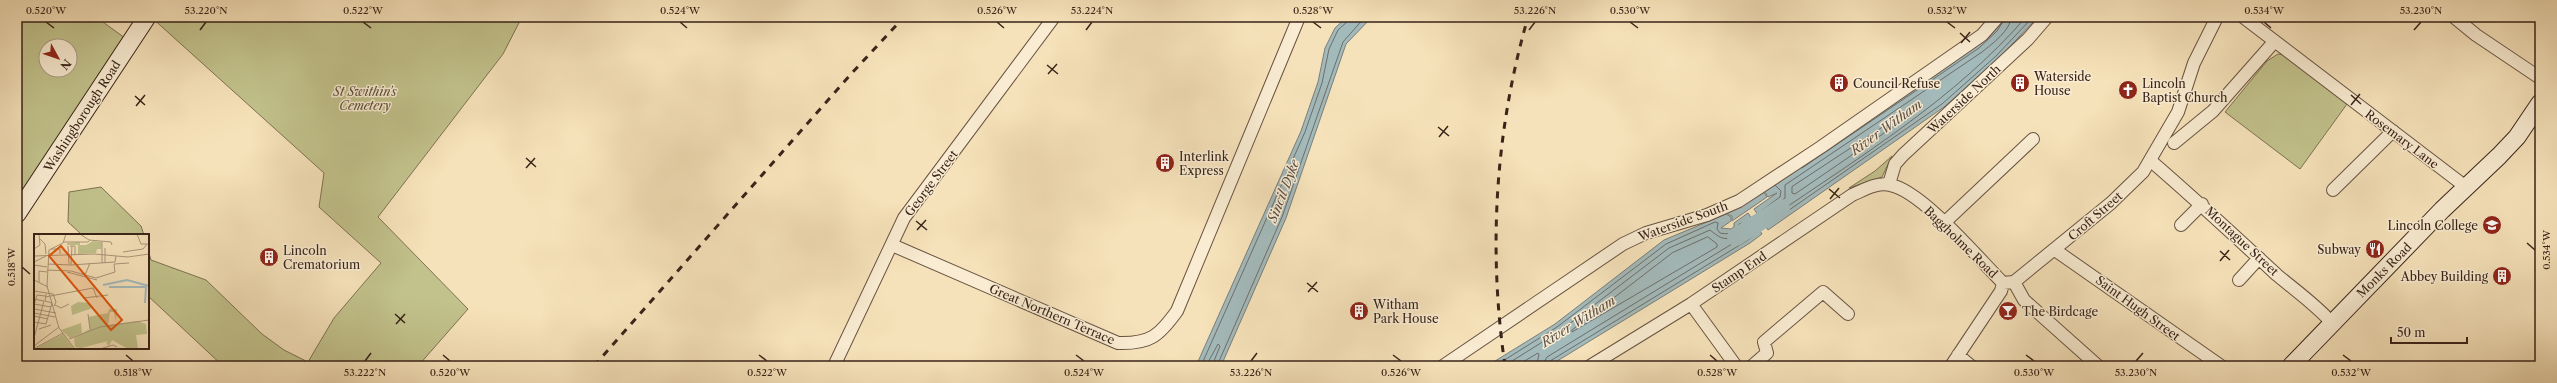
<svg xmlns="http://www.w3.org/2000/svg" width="2557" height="383" viewBox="0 0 2557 383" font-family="'Libre Caslon Text',serif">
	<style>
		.green { fill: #c2c28c; stroke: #7e7252; fill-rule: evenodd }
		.water { fill: #a3babb; stroke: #797e7a }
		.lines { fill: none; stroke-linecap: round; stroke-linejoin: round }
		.shore { stroke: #6e6e6a; stroke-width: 1 }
		.river { stroke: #a3babb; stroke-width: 18 }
		.street-casing { stroke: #685341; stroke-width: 14 }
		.secondary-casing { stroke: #392319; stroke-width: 19 }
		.street { stroke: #f9ecd2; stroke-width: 12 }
		.secondary { stroke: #f9ecd2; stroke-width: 17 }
		.rail { stroke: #392319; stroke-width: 3; stroke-dasharray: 7 7; stroke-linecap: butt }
		.ticks { fill: none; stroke: #392319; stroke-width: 1.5 }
		.labels { text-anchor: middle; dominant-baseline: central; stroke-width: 3; stroke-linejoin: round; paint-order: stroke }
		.poi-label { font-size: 12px; fill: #392319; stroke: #f9ecd2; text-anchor: start }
		.park-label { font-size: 12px; font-style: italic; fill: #5b4b36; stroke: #f9ecd2 }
		.street-label { font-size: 12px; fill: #392319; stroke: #f9ecd2 }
		.water-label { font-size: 13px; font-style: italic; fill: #59504a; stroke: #f9ecd2 }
		.inset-river { fill: none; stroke: #a3babb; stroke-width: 2 }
		.inset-road { fill: none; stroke: #aa967a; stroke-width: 1 }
		.view { fill: #df560d; fill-opacity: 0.15; stroke: #df560d; stroke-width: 2 }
		.inset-edge { fill: none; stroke: #392319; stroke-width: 2 }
		.neatline { fill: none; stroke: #392319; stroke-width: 1.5 }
		.ticks-label { font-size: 10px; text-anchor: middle; fill: #392319 }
	</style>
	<rect width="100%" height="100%" fill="#f6e2ba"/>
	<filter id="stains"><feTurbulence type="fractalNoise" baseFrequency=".005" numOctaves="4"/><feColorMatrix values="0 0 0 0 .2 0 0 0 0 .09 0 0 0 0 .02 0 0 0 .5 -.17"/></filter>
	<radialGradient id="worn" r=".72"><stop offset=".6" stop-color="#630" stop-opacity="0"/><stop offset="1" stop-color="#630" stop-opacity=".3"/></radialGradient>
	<path class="green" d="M17,17H96L125,38L17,201ZM46,46H70V70H46Z
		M151,17H522L503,54L378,217L468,309L418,366H223L148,296V250L151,260L206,280L262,334L284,350L308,362L334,318L381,263L319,207L324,173Z
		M2278,54L2285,55L2347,104L2300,169L2225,112L2267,61Z
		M1892,156L1882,177L1849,188L1875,171Z
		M101,187L141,226L144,235H82L68,222L69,192Z"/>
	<path class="water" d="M1347,17H1372L1346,44L1286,218L1221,366H1196L1301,131L1318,82L1325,48L1335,28Z
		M2004,17H2038L1998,59L1944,107L1768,230L1754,209L1777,193L1768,197L1763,189Z
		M1762,190L1767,197L1732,221V216L1726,213Z
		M1748,213L1762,234L1750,243L1549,366H1487L1555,324L1664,240L1726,214L1731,217V221L1721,228L1731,229L1734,227V223Z"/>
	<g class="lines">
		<path class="shore" d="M2011,17C2011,30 1992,44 1982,52L1785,185V198L1768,211L1770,216L1772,217C1861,156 1955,99 2026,17
			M1912,108L1915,111L1903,120L1795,194L1792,193V187Z
			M1802,168L1979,48L1997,31L2006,17
			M1775,185L1781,191L1780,197L1761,211L1769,224L1942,104L1996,56L2033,17
			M1708,237L1717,244V247L1572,332V330L1672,253Z
			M1201,366L1305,132L1322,83L1329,49L1338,30L1348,21L1349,17
			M1206,366L1218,344L1220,346L1212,366
			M1217,366L1282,217L1343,42L1365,17
			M1495,366L1557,327L1666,244L1715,222L1718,223L1717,229L1720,233C1728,235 1737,233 1739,224L1748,221L1756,233L1748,240L1550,361L1547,366
			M1504,366L1560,331L1669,248L1710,230C1719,237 1723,241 1735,237L1744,227L1747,228L1749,232L1745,236L1547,357L1542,366
			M1516,366L1538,353L1539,355L1536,366"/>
		<path class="river" d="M1736,237L1781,208"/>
		<defs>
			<path id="street" d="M2243,17L2466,187
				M2454,17L2476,35L2540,78
				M2174,143L2213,111L2274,42
				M2151,161C2194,198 2235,236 2277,275C2296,291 2315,304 2332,323
				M1889,184L1895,164L1903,155L2028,39L2047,17
				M2333,190L2393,131
				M1944,223L2033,139
				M2181,225L2202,204
				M892,245L1118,343C1150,344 1159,336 1177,311L1299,17
				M2055,250L2221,366
				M2239,280L2259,258
				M2014,282L2024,300L2098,366
				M1691,304L1736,366
				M1958,355L1971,366
				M834,366L904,218L1054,17
				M1443,366L1623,244L1646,233L1707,215L1739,201L1821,147L1982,35L1998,17
				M1590,366L1691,304L1852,195C1864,190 1877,182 1890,185C1921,190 1979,259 2003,283L2014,282L2111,203L2143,172L2178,112L2194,63L2217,17
				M1752,366L1767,353L1764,342L1823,292L1848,314
				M1951,366L2001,291L2003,283"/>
			<path id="secondary" d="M17,214L147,17
				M2291,366L2442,210L2499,156L2517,137L2540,103"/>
		</defs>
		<use href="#street" class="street-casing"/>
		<use href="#secondary" class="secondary-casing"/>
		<use href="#street" class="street"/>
		<use href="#secondary" class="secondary"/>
		<path class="rail" d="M594,366L851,74L904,17
			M1505,366C1488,249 1495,131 1528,17"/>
	</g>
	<path class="ticks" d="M46,22L54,28M363,22L371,28M680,22L687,28M997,22L1004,28M1313,22L1321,28M1630,22L1638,28M1947,22L1955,28M2264,22L2271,28M200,30L206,22M1086,30L1092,22M1529,30L1535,22M2414,30L2421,22M1960,33L1970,42M1961,43L1970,32M1047,65L1058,74M1048,74L1057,64M2351,95L2361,104M135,96L145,105M2351,105L2360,94M136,106L145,95M1438,127L1449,136M1439,137L1448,126M526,158L536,167M526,168L535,158M1829,189L1840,198M1830,199L1839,188M916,221L927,230M917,230L926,220M2527,243L2535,250M2220,251L2230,260M2220,261L2229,250M22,267L30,274M1307,283L1318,292M1308,292L1317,282M395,314L405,323M396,324L405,314M126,355L133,361M443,355L450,361M759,355L767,361M1076,355L1084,361M1393,355L1401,361M1710,355L1717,361M2026,355L2034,361M2343,355L2351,361M365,361L371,353M1251,361L1257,353M2136,361L2143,353"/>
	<defs>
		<symbol id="building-disc" viewBox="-11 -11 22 22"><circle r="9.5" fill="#8f2418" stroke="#f9ecd2"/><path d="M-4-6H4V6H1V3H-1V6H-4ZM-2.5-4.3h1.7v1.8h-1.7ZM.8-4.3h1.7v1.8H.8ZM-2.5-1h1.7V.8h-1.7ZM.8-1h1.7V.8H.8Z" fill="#fff"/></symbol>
		<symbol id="church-disc" viewBox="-11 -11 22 22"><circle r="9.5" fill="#8f2418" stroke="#f9ecd2"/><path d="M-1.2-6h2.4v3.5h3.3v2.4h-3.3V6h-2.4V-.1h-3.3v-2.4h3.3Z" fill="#fff"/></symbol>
		<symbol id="university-disc" viewBox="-11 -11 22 22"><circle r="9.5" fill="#8f2418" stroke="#f9ecd2"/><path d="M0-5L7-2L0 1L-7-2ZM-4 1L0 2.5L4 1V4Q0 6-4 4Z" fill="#fff"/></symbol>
		<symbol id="restaurant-disc" viewBox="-11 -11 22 22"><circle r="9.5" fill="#8f2418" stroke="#f9ecd2"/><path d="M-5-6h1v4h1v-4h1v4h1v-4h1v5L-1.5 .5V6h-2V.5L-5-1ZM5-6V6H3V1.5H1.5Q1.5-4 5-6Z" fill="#fff"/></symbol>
		<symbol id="bar-disc" viewBox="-11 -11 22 22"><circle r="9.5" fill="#8f2418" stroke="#f9ecd2"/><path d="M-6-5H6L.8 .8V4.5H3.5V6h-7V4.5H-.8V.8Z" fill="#fff"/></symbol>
	</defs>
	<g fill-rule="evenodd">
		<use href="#building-disc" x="1828" y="72" width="22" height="22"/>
		<use href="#building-disc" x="2009" y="72" width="22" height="22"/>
		<use href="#church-disc" x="2117" y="79" width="22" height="22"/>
		<use href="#building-disc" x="1154" y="152" width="22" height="22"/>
		<use href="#university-disc" x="2481" y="214" width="22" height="22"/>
		<use href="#restaurant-disc" x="2364" y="238" width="22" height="22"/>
		<use href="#building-disc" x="258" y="246" width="22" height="22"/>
		<use href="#building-disc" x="2491" y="265" width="22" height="22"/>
		<use href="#building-disc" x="1348" y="300" width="22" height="22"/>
		<use href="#bar-disc" x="1997" y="300" width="22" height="22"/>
	</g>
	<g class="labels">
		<g class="poi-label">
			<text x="2034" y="76">Waterside<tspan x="2034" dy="14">House</tspan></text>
			<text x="1853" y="83">Council Refuse</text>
			<text x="2142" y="83">Lincoln<tspan x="2142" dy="14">Baptist Church</tspan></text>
			<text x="1179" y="156">Interlink<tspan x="1179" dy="14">Express</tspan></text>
			<text x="2478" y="225" text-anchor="end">Lincoln College</text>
			<text x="2361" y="249" text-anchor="end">Subway</text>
			<text x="283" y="250">Lincoln<tspan x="283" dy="14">Crematorium</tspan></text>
			<text x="2488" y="276" text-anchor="end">Abbey Building</text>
			<text x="1373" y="304">Witham<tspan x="1373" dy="14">Park House</tspan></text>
			<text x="2022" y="311">The Birdcage</text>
		</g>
		<g class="park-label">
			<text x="365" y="91">St Swithin's<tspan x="365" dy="14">Cemetery</tspan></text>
		</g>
		<g class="street-label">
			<text transform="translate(1964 99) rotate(-43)">Waterside North</text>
			<text transform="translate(82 116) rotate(-57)">Washingborough Road</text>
			<text transform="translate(2402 139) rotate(37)">Rosemary Lane</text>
			<text transform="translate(931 183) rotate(-53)">George Street</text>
			<text transform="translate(2095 216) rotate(-41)">Croft Street</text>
			<text transform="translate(1683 221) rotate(-20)">Waterside South</text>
			<text transform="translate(2242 241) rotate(43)">Montague Street</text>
			<text transform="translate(1961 242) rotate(44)">Baggholme Road</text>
			<text transform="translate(2384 270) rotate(-45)">Monks Road</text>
			<text transform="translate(1739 272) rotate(-34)">Stamp End</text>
			<text transform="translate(2138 308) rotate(36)">Saint Hugh Street</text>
			<text transform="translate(1052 314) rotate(23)">Great Northern Terrace</text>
		</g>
		<g class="water-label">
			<text transform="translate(1886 127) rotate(-36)">River Witham</text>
			<text transform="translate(1283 191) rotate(-69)">Sincil Dyke</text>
			<text transform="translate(1578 321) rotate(-32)">River Witham</text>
		</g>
	</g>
	<g transform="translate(34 234)">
		<rect width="115" height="115" fill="#f6e2ba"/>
		<path d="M59,7L68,8L67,15H63L62,19L44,20V11H33V9L46,8V11H52ZM44,68L55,69L59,74L38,81L37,72ZM75,75H83L82,88L80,78H76L74,91L103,87L112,90L113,100L102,101L104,115H94L78,106L75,112L72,109L74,107L47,114L41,113L40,104L56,95L54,83L74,79ZM47,89L48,99L36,104L27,96ZM29,100L40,115H0V113L4,112L2,114Z" fill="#c2c28c"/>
		<path class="inset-river" d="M69,51L93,46L115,52M75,53H112M111,69L112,53"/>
		<path class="inset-road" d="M32,0L29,9L15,16L13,52L25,94L41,115M46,0L55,6L77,8L78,11M103,0L107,10H115M6,5L11,10L12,20M29,8H54L56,6M34,12L35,30M36,12H41V21M0,15L6,11L5,0M17,15H26V20M89,18L109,15L113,10M0,22L60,20L94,23L115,20M0,28L12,22M68,29V8M71,29V14M14,30L37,31M0,31L13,33M37,31L81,28L82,22M37,31L38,12M13,36L37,37L62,44L81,38L80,30L95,29M33,38L63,46M51,41L56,29M0,46L14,53M5,48V37L13,38M0,57L19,60L22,68L20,72M12,60L11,67L18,69M11,63L59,54L63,64M50,64L74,61M0,65L10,67L0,104M0,70L17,73M0,71L3,61L11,62M21,71L27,74L35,70M0,75L22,79M0,79L21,83M54,80L56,95M0,82L14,85M0,88L12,90M12,90L18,69M5,95L17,91M35,105L66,93L115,86M0,112L25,93M3,113L29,99M66,115L79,111L83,113"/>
		<path class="view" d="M27,12L88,86L77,96L15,22Z"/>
		<rect width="115" height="115" class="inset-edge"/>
	</g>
	<rect width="2557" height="383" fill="none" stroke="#f6e2ba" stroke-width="44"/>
	<g transform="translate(58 58) rotate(130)"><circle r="19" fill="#f9ecd2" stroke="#ac9c88"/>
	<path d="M0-3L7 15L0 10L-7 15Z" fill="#8f2418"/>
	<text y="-6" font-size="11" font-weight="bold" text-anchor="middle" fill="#392319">N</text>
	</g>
	<path d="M2391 337v6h76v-6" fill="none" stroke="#392319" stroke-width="2"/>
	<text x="2397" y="337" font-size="12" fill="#392319" stroke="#f9ecd2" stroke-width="3" paint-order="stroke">50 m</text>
	<rect x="22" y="22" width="2513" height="339" class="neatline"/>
	<g class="ticks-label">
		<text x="46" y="14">0.520°W</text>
		<text x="206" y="14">53.220°N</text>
		<text x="363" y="14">0.522°W</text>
		<text x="680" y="14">0.524°W</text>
		<text x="997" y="14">0.526°W</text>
		<text x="1092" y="14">53.224°N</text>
		<text x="1313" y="14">0.528°W</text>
		<text x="1535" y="14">53.226°N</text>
		<text x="1630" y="14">0.530°W</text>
		<text x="1947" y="14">0.532°W</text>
		<text x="2264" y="14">0.534°W</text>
		<text x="2421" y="14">53.230°N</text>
		<text transform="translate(2546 250) rotate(-90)" y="4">0.534°W</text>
		<text transform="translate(11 267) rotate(-90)" y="4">0.518°W</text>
		<text x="133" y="376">0.518°W</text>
		<text x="365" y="376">53.222°N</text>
		<text x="450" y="376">0.520°W</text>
		<text x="767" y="376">0.522°W</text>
		<text x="1084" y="376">0.524°W</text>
		<text x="1251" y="376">53.226°N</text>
		<text x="1401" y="376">0.526°W</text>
		<text x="1717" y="376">0.528°W</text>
		<text x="2034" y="376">0.530°W</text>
		<text x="2136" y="376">53.230°N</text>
		<text x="2351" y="376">0.532°W</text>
	</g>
	<rect width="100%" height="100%" filter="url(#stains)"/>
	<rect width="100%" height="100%" fill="url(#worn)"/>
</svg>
